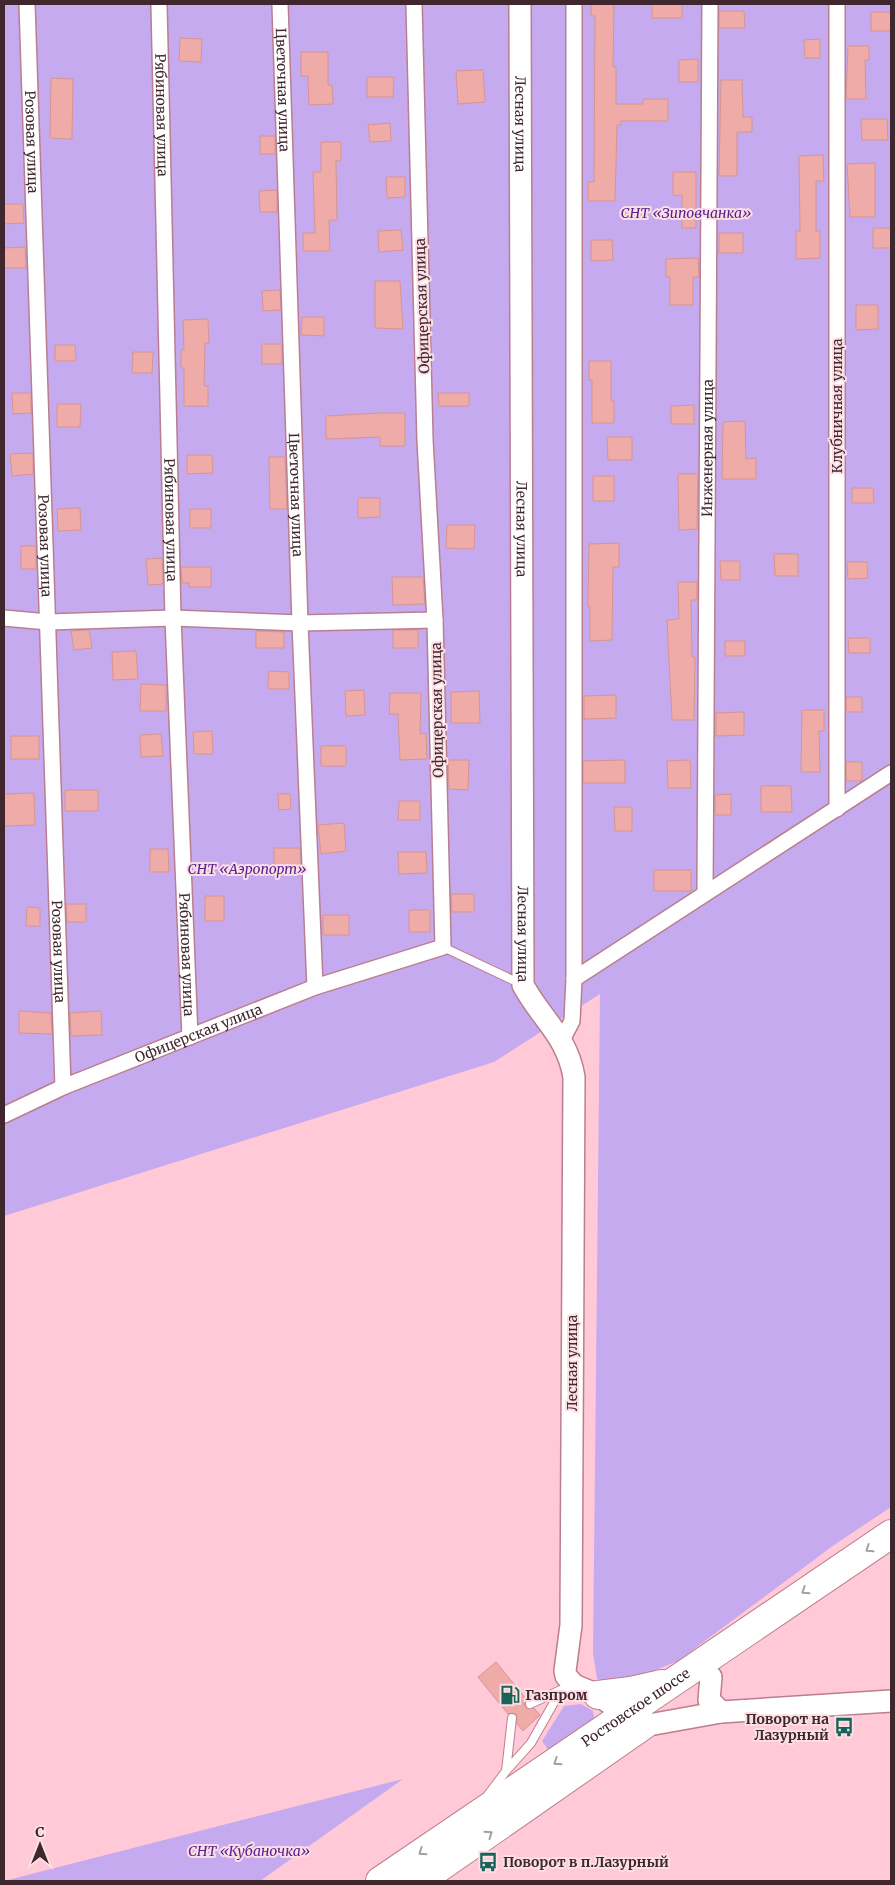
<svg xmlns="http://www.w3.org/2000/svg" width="895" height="1885" viewBox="0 0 895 1885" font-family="Merriweather,serif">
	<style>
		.green { fill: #c5aaef }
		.building { fill: #eeaba8; stroke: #d69592 }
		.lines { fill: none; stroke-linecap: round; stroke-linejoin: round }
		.lane-casing { stroke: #bb7e8e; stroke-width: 10 }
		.street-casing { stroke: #bb7e8e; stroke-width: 18 }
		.secondary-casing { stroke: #bb7e8e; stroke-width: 24 }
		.highway-casing { stroke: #bb7e8e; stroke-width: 30 }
		.lane { stroke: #fff; stroke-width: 8 }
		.street { stroke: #fff; stroke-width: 15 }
		.secondary { stroke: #fff; stroke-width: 21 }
		.highway { stroke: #fff; stroke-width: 28 }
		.oneway { stroke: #a99da0 }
		.labels { text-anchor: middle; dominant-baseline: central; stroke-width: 4; stroke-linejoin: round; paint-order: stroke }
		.street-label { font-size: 14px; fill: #40262d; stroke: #fbdfe5 }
		.park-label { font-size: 14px; font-style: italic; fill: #592190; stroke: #fbdfe5 }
		.poi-label { font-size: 14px; font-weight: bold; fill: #40262d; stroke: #fbdfe5; text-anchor: start }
	</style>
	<rect width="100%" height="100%" fill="#ffc9d7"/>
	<path class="green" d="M4,4H891V1507L834,1545L678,1661L621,1684L597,1679L593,1653L600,994L494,1062L4,1216Z
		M581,1704L593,1711L595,1723L549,1751L542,1741L564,1706Z
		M403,1779L260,1881H4Z"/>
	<path class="building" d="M591,4H614L613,67H616V104H643V99H668V121H621V125H617L615,201H588V182H594L595,16H591Z
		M652,4H682V18H652Z
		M719,11H744L745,28H719Z
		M871,12H891V31H871Z
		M180,38L202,39L201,62L179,61Z
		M820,39V58H805L804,40Z
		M848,46H869V60H865L866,99H846Z
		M301,52H328V85H332L333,104L309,105L308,76H301Z
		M698,59V82H679V60Z
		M483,70L485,102L458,104L456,71Z
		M367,77H394L393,97H367Z
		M51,78L73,79L72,139L50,138Z
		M721,80H742L743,117H752V132H737V176H719Z
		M861,119H887L888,140H862Z
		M390,123L391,141L370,142L368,125Z
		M260,136H275V154H260Z
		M321,142H341V160L336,161L337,220H329L330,251H303V233H315L313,172H321Z
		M823,155L824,181H816V231H820V258L796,259V231H800L799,156Z
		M875,163V217H850L847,164Z
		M673,172H696V228H682V195L673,196Z
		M386,177H405V197L387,198Z
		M277,190V212H260L259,191Z
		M4,204H23L24,223L4,224Z
		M873,228H891V248H873Z
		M401,230L403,250L379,252L378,231Z
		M719,233H743V253H719Z
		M591,240H612L613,260L591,261Z
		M25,247L26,268H4V248Z
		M698,258L699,277H693V305H670V277H666V259Z
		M375,281H400L403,329L375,328Z
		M280,290L281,310L263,311L262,291Z
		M856,305H878V329L856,330Z
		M302,317H324V336L301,335Z
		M208,319L209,343H205L204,386H208V406H184V368H181V350H184L183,320Z
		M262,344H282V364H262Z
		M55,345H75L76,361H55Z
		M133,352H153L152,373H132Z
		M589,361H611V401H614V423H592V380H589Z
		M12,393H31V413L13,414Z
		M438,393H469V406H439Z
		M57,404H81L80,427H57Z
		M694,405V424H671V406Z
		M380,413H405V446H380V437L326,439V416Z
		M745,421L746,459L756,458V479H722L723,422Z
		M607,437H632V460H608Z
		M33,453V474L12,476L10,454Z
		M187,455H212L213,473L187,474Z
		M269,457H285L287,509H270Z
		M678,474H698L697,529L679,530Z
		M593,476H614V501H593Z
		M852,488H873L874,503H852Z
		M358,498H380V517L358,518Z
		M80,508L81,530L58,531L57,509Z
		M190,509H211V528H190Z
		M447,525H475L474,549L446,548Z
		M619,543V567H613L612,640L590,641V607H588L589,544Z
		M21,546H36V569H21Z
		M774,554H798V576H775Z
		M162,558L163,584L148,585L146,559Z
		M720,561H740V580H721Z
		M847,562H867L868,578L848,579Z
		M181,567H211V587H189V583H182Z
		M392,577H423L425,604L393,605Z
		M678,582H697V600H691L692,657H695L694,720H672L667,620L679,619Z
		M89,630L92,648L74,650L71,631Z
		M393,630H418V648H393Z
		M256,631L284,632V648H256Z
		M848,638H870V653H849Z
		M725,641H745V656H725Z
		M136,651L138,679L113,680L112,652Z
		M269,671L289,672V689H268Z
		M141,684L166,685V711H140Z
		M364,690L365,715L346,716L345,691Z
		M479,691L480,723H451V692Z
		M390,693H421L420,734L426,733L427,759L400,760L398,714H389Z
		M616,695V718L584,719V696Z
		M846,697H862V712H846Z
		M802,710H824V731H819L820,772H801Z
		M744,712V735L716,736V713Z
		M212,731L213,754H194L193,732Z
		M161,734L163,756L141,757L140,735Z
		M11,736H39V759H11Z
		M321,746H346V766H321Z
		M448,760H469L468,790L449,789Z
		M625,760V783H583V761Z
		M690,760L691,788H668L667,761Z
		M846,762H862V781H846Z
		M761,786H791L792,812H761Z
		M65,790H98V811H65Z
		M34,793L35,825L4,826V794Z
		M278,794H290L291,809L279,810Z
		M731,794V815H715V795Z
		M399,801H420V820H398Z
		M614,807H632V831H615Z
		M344,823L346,851L321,854L318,825Z
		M274,848H300L301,868L274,867Z
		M150,849H168L169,872H150Z
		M398,852H426L427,873L399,874Z
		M654,870H691V891H654Z
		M451,894H474V912H452Z
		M205,896H224V921H205Z
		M66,904H86V922H67Z
		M27,907L40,908V926H26Z
		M409,910H430V932H409Z
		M323,915H349V935H323Z
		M19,1011L51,1013L52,1034L19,1033Z
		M101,1011L102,1035L71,1036L70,1013Z
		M496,1662L527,1700L524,1704L526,1708H534L540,1715L523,1731L517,1724L516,1714H508L478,1677Z"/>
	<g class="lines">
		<defs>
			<path id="lane" d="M443,947L521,984
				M530,1704L563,1689
				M506,1771L531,1743L561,1690
				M488,1795L506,1771L512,1718"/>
			<g id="street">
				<path id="s1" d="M27,4L63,1087"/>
				<path id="s2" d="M159,4L173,618L190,1037"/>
				<path id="s3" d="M280,4L300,623L315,987"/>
				<path d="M837,4V809"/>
				<path d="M4,618L48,622L173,618L300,623L435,620"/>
				<path id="s4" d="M705,892L710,4"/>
				<path d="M574,979L891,773"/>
				<path d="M562,1040L572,1021L574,979V4"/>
				<path id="s5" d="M4,1115L63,1087L315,987L443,947L435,620L425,440L414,4"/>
			</g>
			<g id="secondary">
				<path id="s6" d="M520,4L523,985C542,1020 567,1036 574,1077L571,1625L565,1671L566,1676L574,1685L598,1695L643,1726L721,1712L891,1701"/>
				<path d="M711,1677L709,1700L721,1712"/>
			</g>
			<g id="highway">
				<path d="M598,1695L631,1691L662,1684"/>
				<path id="s7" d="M380,1881L891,1534"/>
				<path d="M420,1881L644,1725"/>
			</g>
		</defs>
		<use href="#lane" class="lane-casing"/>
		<use href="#street" class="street-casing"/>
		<use href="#secondary" class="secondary-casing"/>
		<use href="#highway" class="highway-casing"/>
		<use href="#lane" class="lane"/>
		<use href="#street" class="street"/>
		<use href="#secondary" class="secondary"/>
		<use href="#highway" class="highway"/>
	</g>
	<defs><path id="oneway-chevron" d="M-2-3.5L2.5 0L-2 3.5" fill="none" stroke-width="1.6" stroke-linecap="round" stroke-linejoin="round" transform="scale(1.25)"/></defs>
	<g class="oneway">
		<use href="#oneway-chevron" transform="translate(869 1549) rotate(146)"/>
		<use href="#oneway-chevron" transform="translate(805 1591) rotate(147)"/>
		<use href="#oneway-chevron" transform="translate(557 1762) rotate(146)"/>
		<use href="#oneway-chevron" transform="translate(489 1834) rotate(-35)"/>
		<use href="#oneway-chevron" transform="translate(422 1852) rotate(146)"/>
	</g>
	<defs>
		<symbol id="fuel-bare" viewBox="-9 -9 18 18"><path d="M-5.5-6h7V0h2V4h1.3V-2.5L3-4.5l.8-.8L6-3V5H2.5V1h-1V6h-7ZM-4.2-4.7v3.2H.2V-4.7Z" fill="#186258" stroke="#fbdfe5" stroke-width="2.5" paint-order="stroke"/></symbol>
		<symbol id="bus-bare" viewBox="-9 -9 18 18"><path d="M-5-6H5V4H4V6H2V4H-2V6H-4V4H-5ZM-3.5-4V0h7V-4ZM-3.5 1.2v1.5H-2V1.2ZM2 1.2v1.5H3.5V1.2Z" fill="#186258" stroke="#fbdfe5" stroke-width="2.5" paint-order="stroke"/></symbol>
	</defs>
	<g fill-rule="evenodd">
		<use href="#fuel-bare" x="496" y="1681" width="28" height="28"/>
		<use href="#bus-bare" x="830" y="1713" width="28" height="28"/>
		<use href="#bus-bare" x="474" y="1848" width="28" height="28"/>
	</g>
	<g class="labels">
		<g class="street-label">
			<text stroke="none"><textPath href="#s3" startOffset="86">Цветочная улица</textPath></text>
			<text stroke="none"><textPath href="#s2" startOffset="111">Рябиновая улица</textPath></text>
			<text stroke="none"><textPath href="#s6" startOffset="120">Лесная улица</textPath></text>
			<text stroke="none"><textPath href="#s1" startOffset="138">Розовая улица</textPath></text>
			<text transform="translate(422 306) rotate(-92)">Офицерская улица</text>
			<text transform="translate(837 406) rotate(-90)">Клубничная улица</text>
			<text stroke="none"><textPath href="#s4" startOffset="444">Инженерная улица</textPath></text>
			<text stroke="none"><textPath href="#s3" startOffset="491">Цветочная улица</textPath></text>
			<text stroke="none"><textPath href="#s2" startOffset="516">Рябиновая улица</textPath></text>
			<text stroke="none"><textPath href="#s6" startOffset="525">Лесная улица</textPath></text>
			<text stroke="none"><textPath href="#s1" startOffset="542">Розовая улица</textPath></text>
			<text transform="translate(437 710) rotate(-91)">Офицерская улица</text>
			<text stroke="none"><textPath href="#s6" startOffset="930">Лесная улица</textPath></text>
			<text stroke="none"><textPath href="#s1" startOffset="948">Розовая улица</textPath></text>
			<text stroke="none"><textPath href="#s2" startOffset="951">Рябиновая улица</textPath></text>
			<text stroke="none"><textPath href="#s5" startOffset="211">Офицерская улица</textPath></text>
			<text transform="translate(572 1363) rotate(-90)">Лесная улица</text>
			<text stroke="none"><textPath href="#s7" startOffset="309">Ростовское шоссе</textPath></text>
		</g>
		<g class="park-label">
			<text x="686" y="213">СНТ «Зиповчанка»</text>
			<text x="247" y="869">СНТ «Аэропорт»</text>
			<text x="249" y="1851">СНТ «Кубаночка»</text>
		</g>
		<g class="poi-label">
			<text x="525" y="1695">Газпром</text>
			<text x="829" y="1719" text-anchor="end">Поворот на<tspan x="829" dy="16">Лазурный</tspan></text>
			<text x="503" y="1862">Поворот в п.Лазурный</text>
		</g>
	</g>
	<rect width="895" height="1885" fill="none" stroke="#40262d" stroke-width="10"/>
	<g transform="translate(40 1845)" stroke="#fbdfe5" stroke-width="4" paint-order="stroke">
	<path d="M0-4L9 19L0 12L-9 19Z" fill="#40262d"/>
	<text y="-8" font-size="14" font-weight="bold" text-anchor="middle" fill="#40262d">С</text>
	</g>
</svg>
